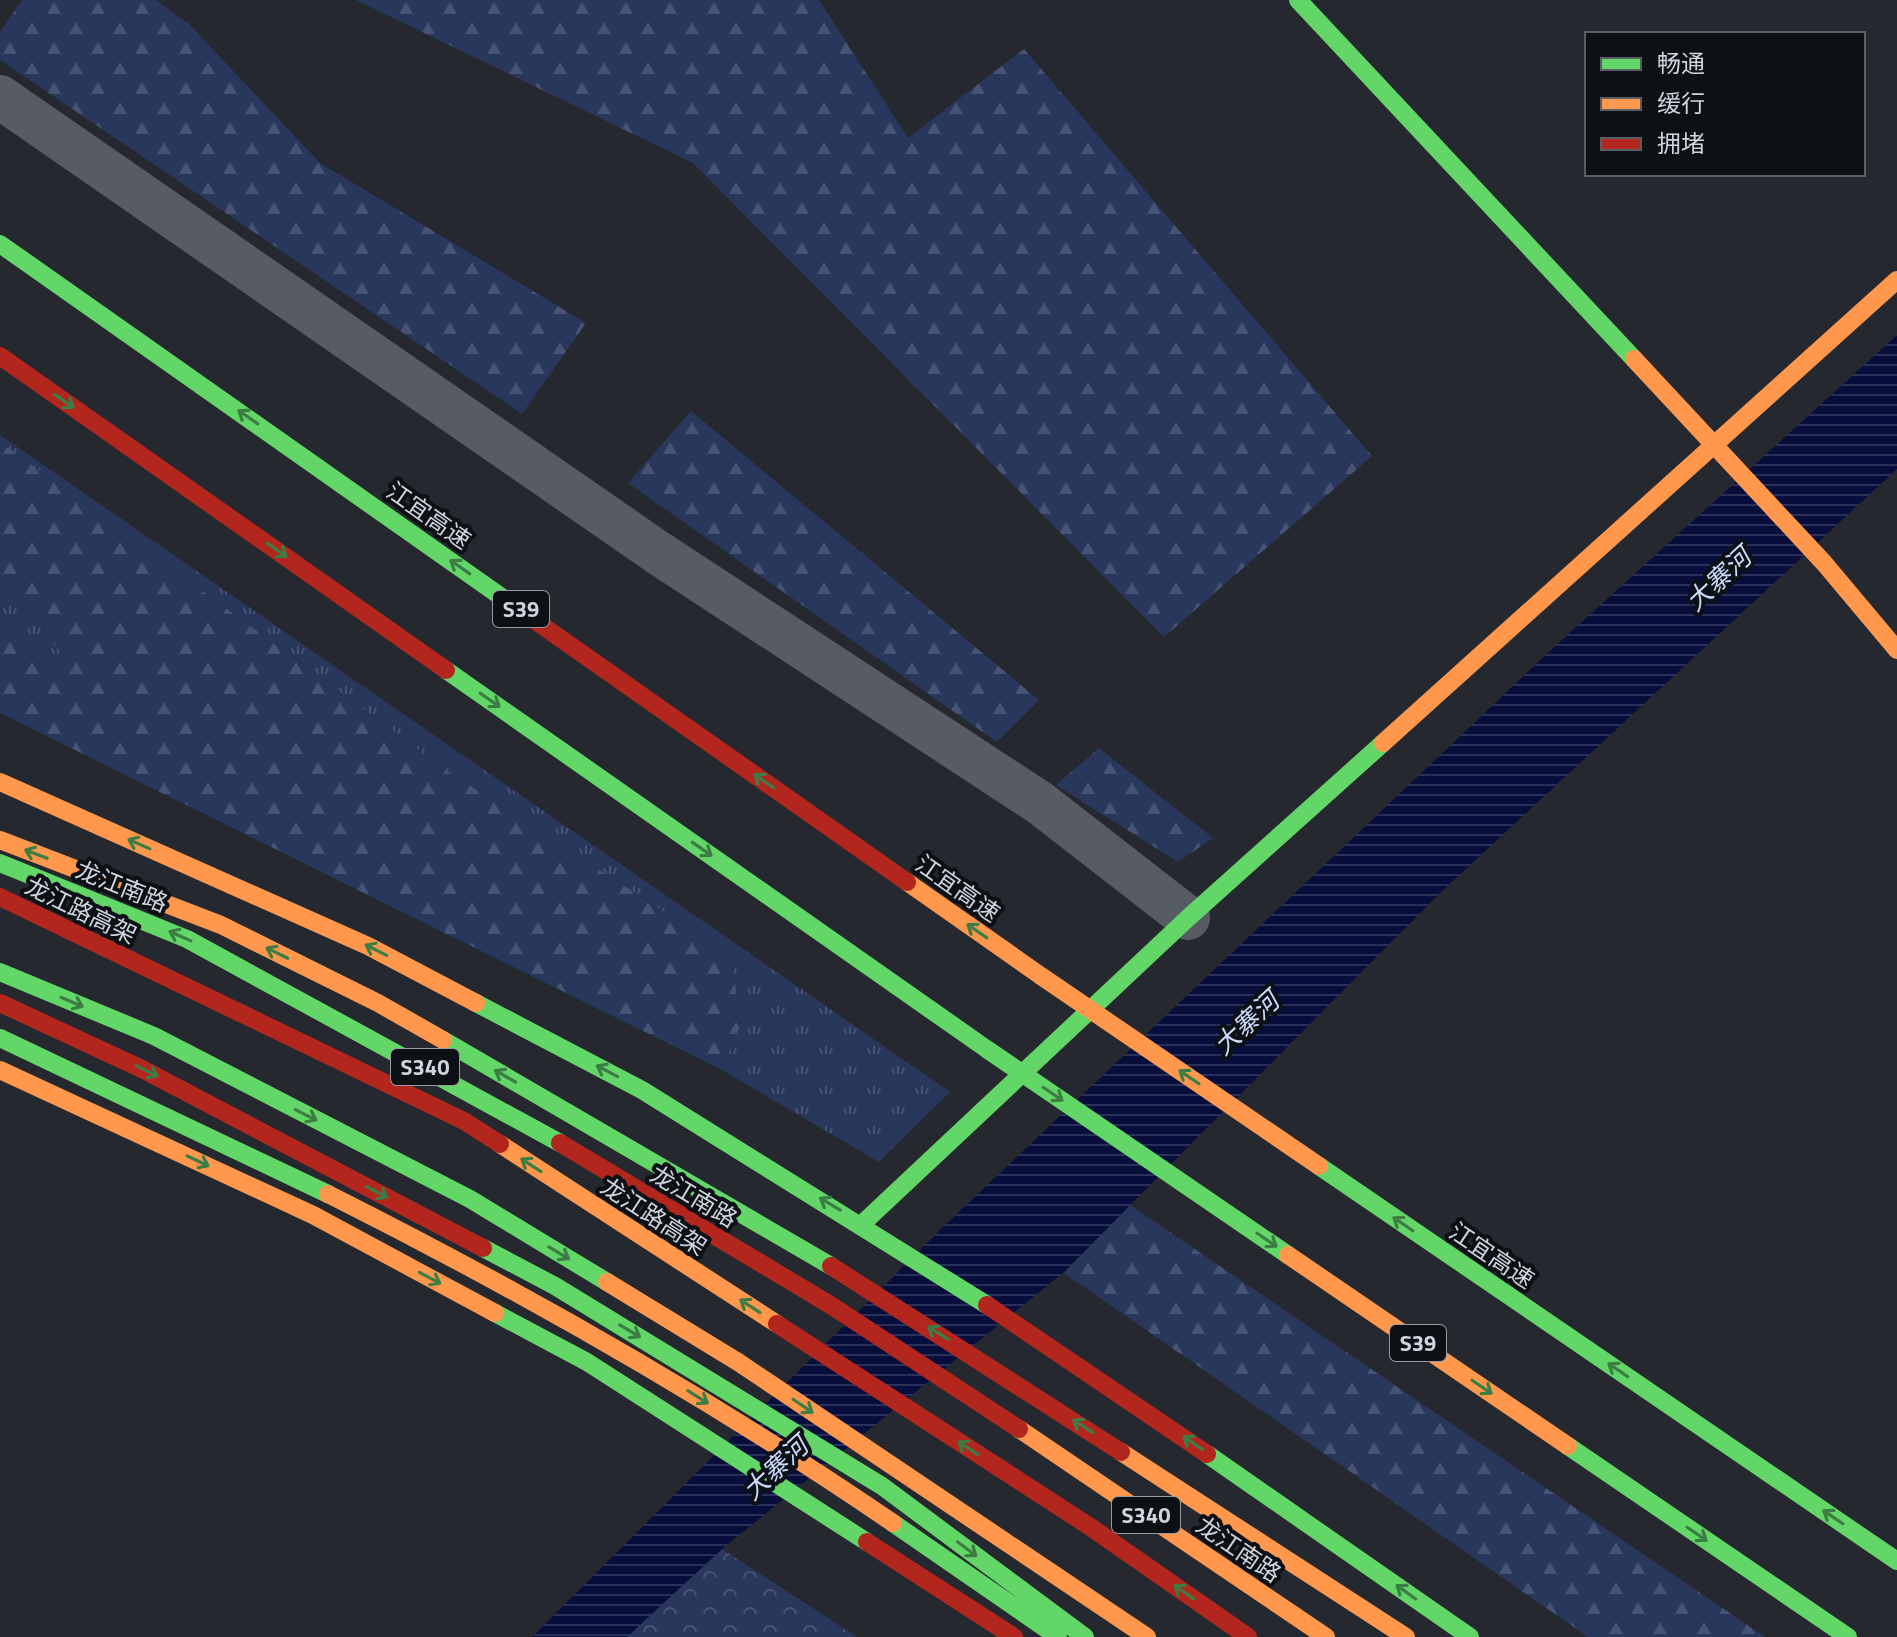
<svg xmlns="http://www.w3.org/2000/svg" width="1897" height="1637" viewBox="0 0 1897 1637" font-family="'Titillium Web','Noto Sans SC',sans-serif">
	<style>
		.grass { fill: url(#grass-tufts) }
		.forest { fill: url(#forest-firs) }
		.park { fill: url(#park-crowns) }
		.water { fill: url(#water-rules) }
		.lines { fill: none; stroke-linecap: round; stroke-linejoin: round }
		.street { stroke: #575b64; stroke-width: 44 }
		.fast { stroke: #63d668; stroke-width: 18 }
		.slow { stroke: #ff974d; stroke-width: 18 }
		.jam { stroke: #b3261e; stroke-width: 18 }
		.fast-bridge { stroke: #63d668; stroke-width: 18 }
		.slow-bridge { stroke: #ff974d; stroke-width: 18 }
		.oneway { stroke: #3c7d43 }
		.labels { text-anchor: middle; dominant-baseline: central; stroke-width: 8; stroke-linejoin: round; paint-order: stroke }
		.shield { fill: #0d1015; stroke: #9699a0; stroke-width: 2 }
		.shield-label { font-size: 22px; font-weight: bold; fill: #d0d4dc }
		.street-label { font-size: 24px; fill: #d0d4dc; stroke: #0d1015 }
		.water-label { font-size: 26px; font-style: italic; fill: #ccdafc; stroke: #0d1015 }
	</style>
	<defs>
		<pattern id="grass-tufts" width="24" height="20" patternUnits="userSpaceOnUse" patternTransform="scale(2)"><rect width="24" height="20" fill="#29375d"/><path d="M3 7l-1-3M5 7V3M7 7l1-3M15 17l-1-3M17 17v-4M19 17l1-3" fill="none" stroke="#475374"/></pattern>
		<pattern id="forest-firs" width="22" height="20" patternUnits="userSpaceOnUse" patternTransform="scale(2)"><rect width="22" height="20" fill="#29375d"/><path d="M5 1l3.5 6h-7zM16 11l3.5 6h-7z" fill="#475374"/></pattern>
		<pattern id="park-crowns" width="20" height="18" patternUnits="userSpaceOnUse" patternTransform="scale(2)"><rect width="20" height="18" fill="#29375d"/><path d="M2 6a3 3 0 1 1 6 0M12 15a3 3 0 1 1 6 0" fill="none" stroke="#475374"/></pattern>
		<pattern id="water-rules" width="6" height="5" patternUnits="userSpaceOnUse" patternTransform="scale(2)"><rect width="6" height="5" fill="#070e3b"/><path d="M0 2.5h6" fill="none" stroke="#2a3057"/></pattern>
	</defs>
	<rect width="100%" height="100%" fill="#26282f"/>
	<path class="grass" d="M0,435L950,1092L879,1162L722,1070L740,1026L732,956L449,772L0,442Z
		M0,574L75,671L0,637Z"/>
	<path class="forest" d="M22,0H156L188,23L320,163L586,323L522,414L0,60V32Z
		M356,0H819L908,138L1024,49L1372,456L1164,637L693,163Z
		M691,411L1039,700L997,742L628,483Z
		M0,442L449,772L732,956L740,1026L722,1070L0,713V637L74,670L0,574Z
		M1099,748L1213,838L1178,862L1056,785Z
		M1130,1205L1765,1637H1588L1064,1273Z"/>
	<path class="park" d="M722,1549L857,1637H627Z"/>
	<path class="water" d="M1897,335V469L1440,893L1064,1272L722,1549L627,1637H532L942,1228L1552,649Z"/>
	<g class="lines">
		<path class="street" d="M0,97L657,552L1040,803L1188,918"/>
		<path class="fast" d="M1298,0L1634,359
			M0,244L510,603
			M446,670L988,1050
			M0,863L187,939L560,1143
			M0,972L154,1036L470,1199L607,1282
			M476,1003L642,1090L987,1305
			M0,1038L328,1194
			M443,1040L831,1266
			M862,1224L1188,918L1383,743
			M483,1248L555,1286L882,1486L1085,1637
			M495,1313L587,1362L867,1542
			M1207,1454L1470,1637
			M893,1523L1058,1637"/>
		<path class="slow" d="M1634,359L1824,563L1897,650
			M1383,743L1897,280
			M0,782L368,946L476,1003
			M0,840L221,925L378,1003L443,1040
			M907,882L1041,976
			M0,1070L313,1215L495,1313
			M500,1144L777,1324
			M328,1194C523,1292 713,1400 893,1523
			M607,1282L738,1362L1147,1637
			M1019,1429L1326,1637
			M1121,1452L1406,1637"/>
		<path class="jam" d="M0,356L446,670
			M510,603L907,882
			M0,897L464,1121L500,1144
			M0,1003L142,1069L483,1248
			M560,1143L832,1306L1019,1429
			M831,1266L1121,1452
			M987,1305L1207,1454
			M777,1324L1092,1528L1248,1637
			M867,1542L1014,1637"/>
		<path class="fast-bridge" d="M988,1050L1288,1255
			M1319,1166L1897,1561
			M1568,1446L1848,1637"/>
		<path class="slow-bridge" d="M1041,976L1319,1166
			M1288,1255L1568,1446"/>
	</g>
	<defs><path id="oneway-shaft" d="M-6 0H5M1.5-3L5.5 0L1.5 3" fill="none" stroke-width="1.6" stroke-linecap="round" stroke-linejoin="round" transform="scale(2)"/></defs>
	<g class="oneway">
		<use href="#oneway-shaft" transform="translate(64 401) rotate(35)"/>
		<use href="#oneway-shaft" transform="translate(248 417) rotate(-145)"/>
		<use href="#oneway-shaft" transform="translate(277 550) rotate(35)"/>
		<use href="#oneway-shaft" transform="translate(460 567) rotate(-145)"/>
		<use href="#oneway-shaft" transform="translate(490 700) rotate(35)"/>
		<use href="#oneway-shaft" transform="translate(764 781) rotate(-145)"/>
		<use href="#oneway-shaft" transform="translate(139 844) rotate(-156)"/>
		<use href="#oneway-shaft" transform="translate(702 849) rotate(35)"/>
		<use href="#oneway-shaft" transform="translate(36 854) rotate(-159)"/>
		<use href="#oneway-shaft" transform="translate(977 931) rotate(-145)"/>
		<use href="#oneway-shaft" transform="translate(180 936) rotate(-156)"/>
		<use href="#oneway-shaft" transform="translate(376 950) rotate(-153)"/>
		<use href="#oneway-shaft" transform="translate(277 953) rotate(-154)"/>
		<use href="#oneway-shaft" transform="translate(72 1002) rotate(23)"/>
		<use href="#oneway-shaft" transform="translate(147 1071) rotate(27)"/>
		<use href="#oneway-shaft" transform="translate(607 1071) rotate(-152)"/>
		<use href="#oneway-shaft" transform="translate(505 1076) rotate(-150)"/>
		<use href="#oneway-shaft" transform="translate(1189 1077) rotate(-146)"/>
		<use href="#oneway-shaft" transform="translate(1053 1094) rotate(34)"/>
		<use href="#oneway-shaft" transform="translate(306 1115) rotate(27)"/>
		<use href="#oneway-shaft" transform="translate(198 1161) rotate(25)"/>
		<use href="#oneway-shaft" transform="translate(531 1165) rotate(-147)"/>
		<use href="#oneway-shaft" transform="translate(377 1192) rotate(28)"/>
		<use href="#oneway-shaft" transform="translate(830 1204) rotate(-149)"/>
		<use href="#oneway-shaft" transform="translate(1403 1224) rotate(-146)"/>
		<use href="#oneway-shaft" transform="translate(1267 1240) rotate(34)"/>
		<use href="#oneway-shaft" transform="translate(559 1253) rotate(31)"/>
		<use href="#oneway-shaft" transform="translate(430 1278) rotate(28)"/>
		<use href="#oneway-shaft" transform="translate(750 1306) rotate(-147)"/>
		<use href="#oneway-shaft" transform="translate(630 1331) rotate(31)"/>
		<use href="#oneway-shaft" transform="translate(938 1333) rotate(-148)"/>
		<use href="#oneway-shaft" transform="translate(1618 1370) rotate(-146)"/>
		<use href="#oneway-shaft" transform="translate(1482 1387) rotate(34)"/>
		<use href="#oneway-shaft" transform="translate(698 1397) rotate(32)"/>
		<use href="#oneway-shaft" transform="translate(803 1406) rotate(34)"/>
		<use href="#oneway-shaft" transform="translate(1083 1426) rotate(-147)"/>
		<use href="#oneway-shaft" transform="translate(1193 1443) rotate(-146)"/>
		<use href="#oneway-shaft" transform="translate(968 1448) rotate(-147)"/>
		<use href="#oneway-shaft" transform="translate(1833 1517) rotate(-146)"/>
		<use href="#oneway-shaft" transform="translate(1697 1534) rotate(34)"/>
		<use href="#oneway-shaft" transform="translate(967 1549) rotate(37)"/>
		<use href="#oneway-shaft" transform="translate(1184 1592) rotate(-145)"/>
		<use href="#oneway-shaft" transform="translate(1406 1592) rotate(-144)"/>
	</g>
	<g class="labels">
		<g class="shield">
			<rect x="493" y="591" width="56" height="36" rx="6"/>
			<rect x="391" y="1049" width="68" height="36" rx="6"/>
			<rect x="1390" y="1325" width="56" height="36" rx="6"/>
			<rect x="1112" y="1497" width="68" height="36" rx="6"/>
		</g>
		<g class="shield-label">
			<text x="521" y="609">S39</text>
			<text x="425" y="1067">S340</text>
			<text x="1418" y="1343">S39</text>
			<text x="1146" y="1515">S340</text>
		</g>
		<g class="street-label">
			<text transform="translate(429 515) rotate(35)">江宜高速</text>
			<text transform="translate(122 886) rotate(22)">龙江南路</text>
			<text transform="translate(958 888) rotate(35)">江宜高速</text>
			<text transform="translate(81 910) rotate(26)">龙江路高架</text>
			<text transform="translate(694 1196) rotate(31)">龙江南路</text>
			<text transform="translate(654 1216) rotate(33)">龙江路高架</text>
			<text transform="translate(1492 1255) rotate(34)">江宜高速</text>
			<text transform="translate(1239 1549) rotate(34)">龙江南路</text>
		</g>
		<g class="water-label">
			<text transform="translate(1718 579) rotate(-43)">大寨河</text>
			<text transform="translate(1246 1023) rotate(-43)">大寨河</text>
			<text transform="translate(775 1468) rotate(-43)">大寨河</text>
		</g>
	</g>
	<rect x="1585" y="32" width="280" height="144" fill="#0d1015" stroke="#5b5e65" stroke-width="2"/>
	<rect x="1601" y="58" width="40" height="12" fill="#63d668" stroke="#5b5e65" stroke-width="2"/>
	<text x="1657" y="72" font-size="24" fill="#d0d4dc">畅通</text>
	<rect x="1601" y="98" width="40" height="12" fill="#ff974d" stroke="#5b5e65" stroke-width="2"/>
	<text x="1657" y="112" font-size="24" fill="#d0d4dc">缓行</text>
	<rect x="1601" y="138" width="40" height="12" fill="#b3261e" stroke="#5b5e65" stroke-width="2"/>
	<text x="1657" y="152" font-size="24" fill="#d0d4dc">拥堵</text>
</svg>
